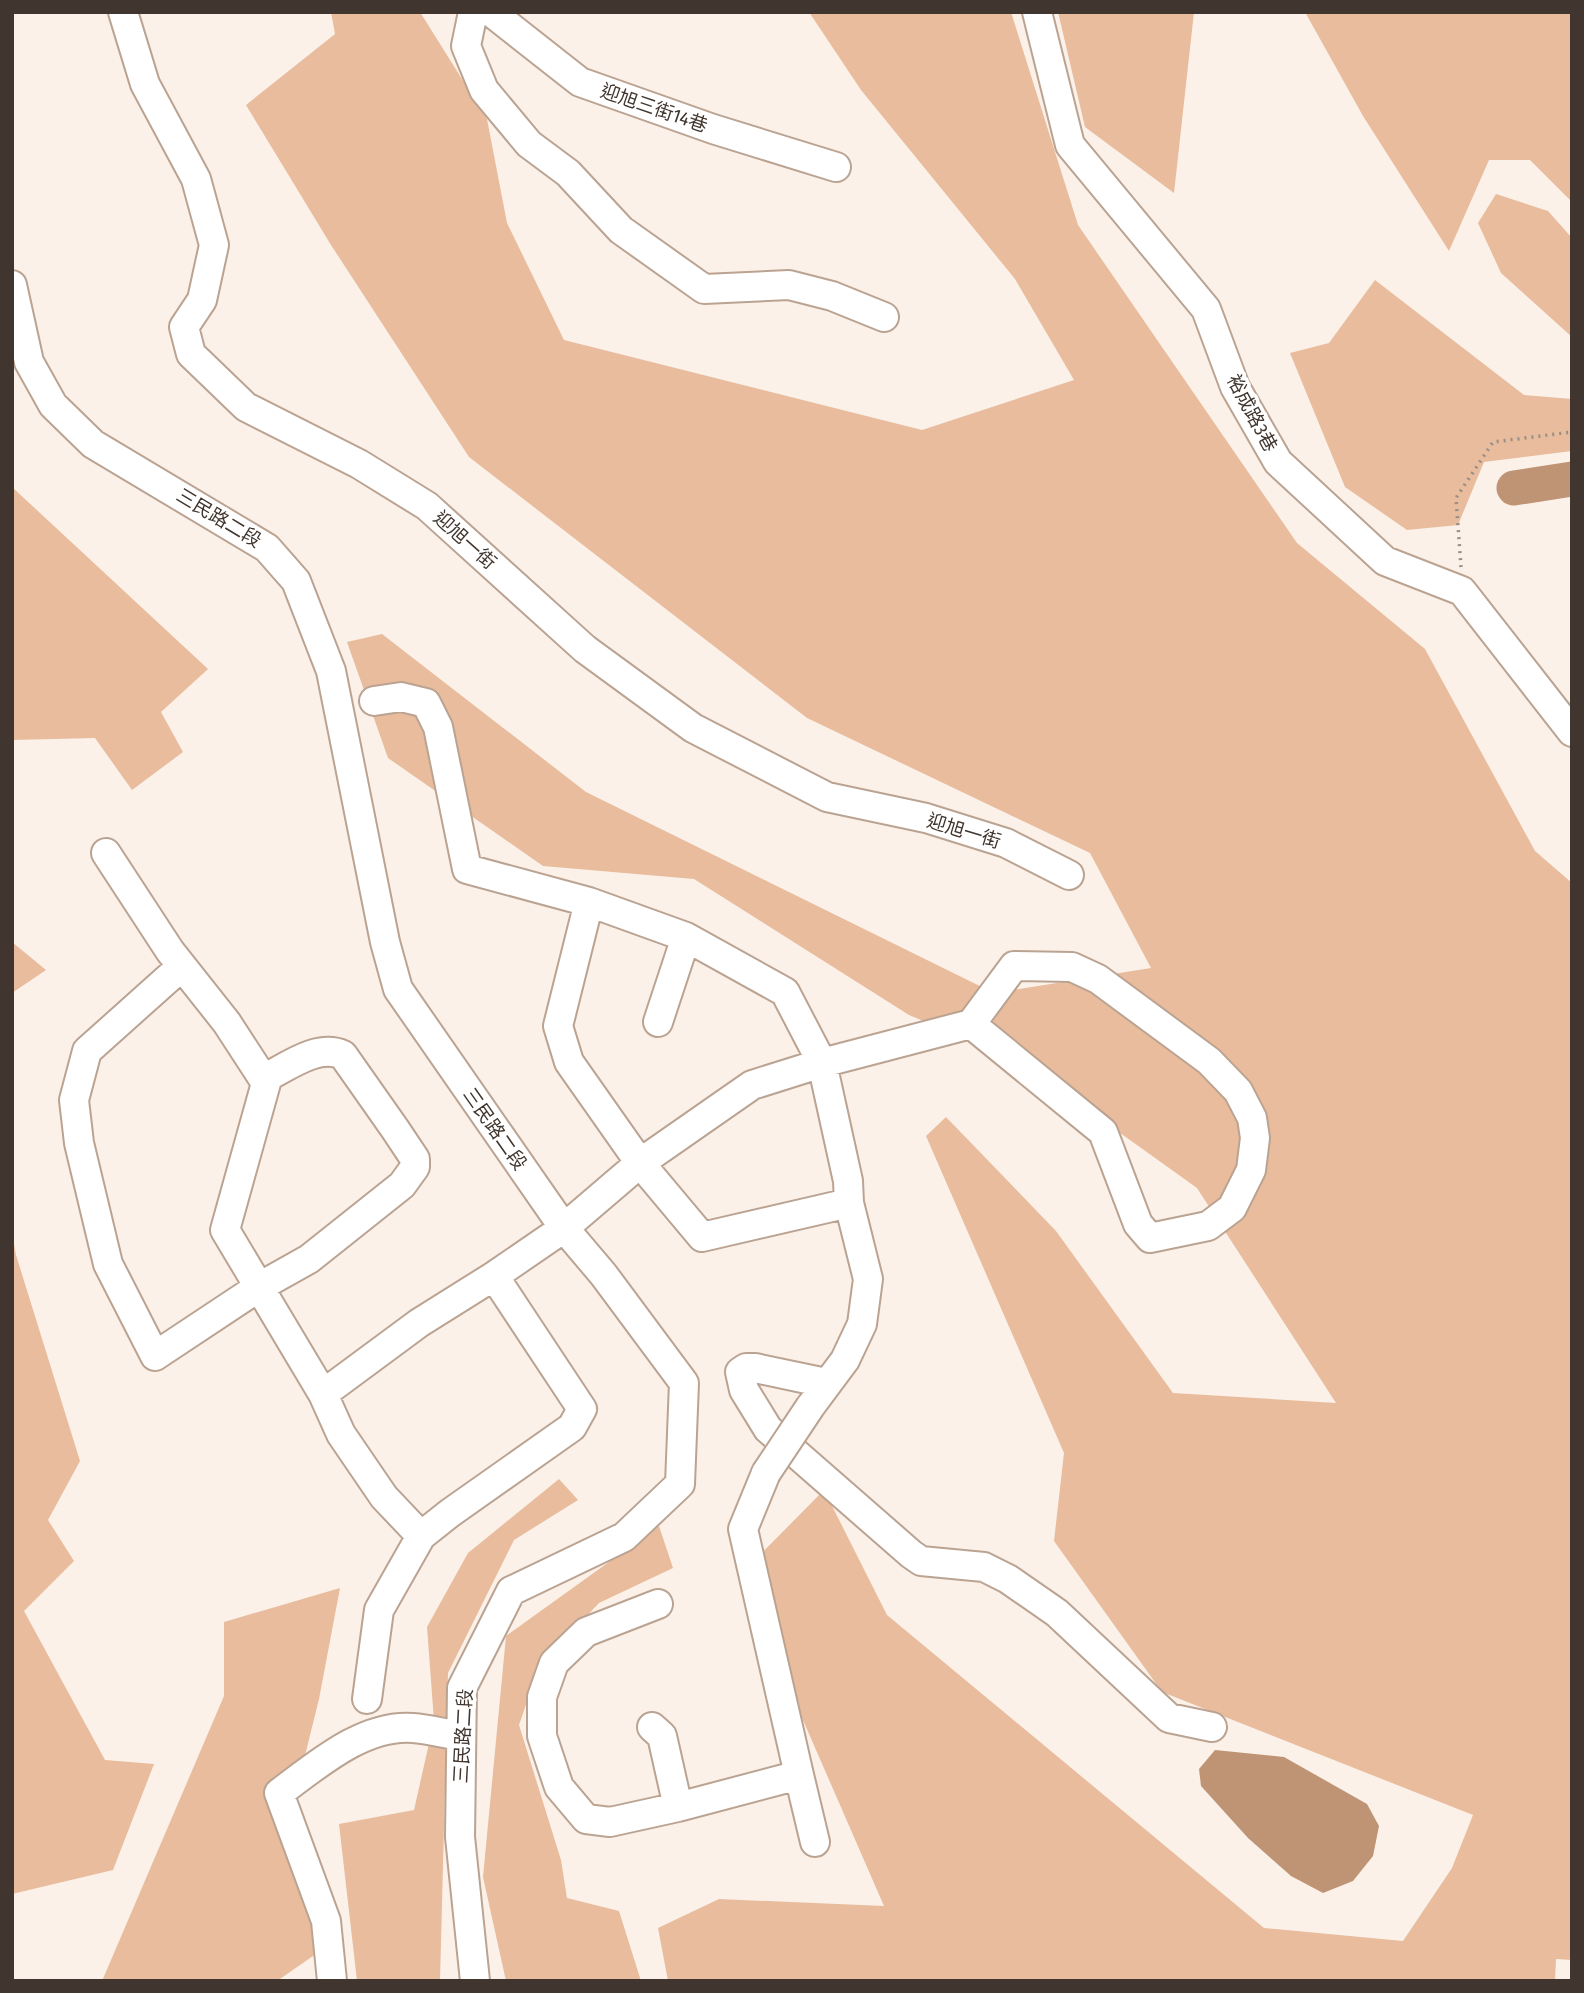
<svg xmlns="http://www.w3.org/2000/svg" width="1584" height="1993" viewBox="0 0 1584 1993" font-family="'Fira Sans Condensed','Noto Sans TC',sans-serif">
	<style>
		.green { fill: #e8bc9d }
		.water { fill: #bf9475 }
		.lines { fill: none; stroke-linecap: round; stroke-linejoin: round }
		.river { stroke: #bf9475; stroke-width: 35 }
		.minor-casing { stroke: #bba392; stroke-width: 32 }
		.path { stroke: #998f87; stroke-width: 3.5; stroke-dasharray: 2 5; stroke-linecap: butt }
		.minor { stroke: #fff; stroke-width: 28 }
		.minor-bridge-casing { stroke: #bba392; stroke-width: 32; stroke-linecap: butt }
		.minor-bridge { stroke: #fff; stroke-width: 28 }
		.labels { text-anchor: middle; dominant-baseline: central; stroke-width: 7; stroke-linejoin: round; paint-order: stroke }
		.street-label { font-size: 19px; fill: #40362f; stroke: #fff }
	</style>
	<rect width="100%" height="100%" fill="#fbf1e9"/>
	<path class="green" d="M331,12H420L487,119L507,223L564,340L922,430L1074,380L1015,279L861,90L809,12H1011L1078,225L1297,543L1425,649L1535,851L1572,883V1960L1556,1959L1555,1981H668L658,1928L719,1899L884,1906L762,1626L750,1565L824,1490L887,1615L1264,1928L1403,1941L1452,1868L1473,1815L1162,1692L1054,1541L1064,1453L926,1136L946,1117L1056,1231L1173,1393L1336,1403L1197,1188L1021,1062L909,1015L694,879L543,866L388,758L347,642L382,634L586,792L994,993L1151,968L1090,853L807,718L469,457L331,245L246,105L335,34Z
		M1058,12H1194L1174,193L1085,127Z
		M1305,12H1572V202L1530,160H1489L1449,251L1363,116Z
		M1496,194L1548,211L1572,238V337L1501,273L1478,223Z
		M1375,280L1524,395L1572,399V451L1484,462L1458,525L1407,530L1345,487L1290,353L1329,343Z
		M12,487L208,669L161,712L183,752L132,790L95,738L12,740Z
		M12,942L46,970L12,993Z
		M12,1233L16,1255L80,1461L48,1520L74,1561L24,1611L105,1760L154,1764L113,1870L12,1894Z
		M559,1479L578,1500L514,1540L448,1673L440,1981H357L339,1824L414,1810L434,1721L427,1627L468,1553Z
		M659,1526L673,1568L599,1603L539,1667L519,1725L561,1860L567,1898L619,1911L641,1981H506L483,1877L506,1636Z
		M340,1588L319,1699L294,1800L323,1949L277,1981H102L224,1696V1622Z"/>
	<path class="water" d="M1215,1750L1284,1757L1367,1804L1379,1826L1373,1856L1353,1881L1323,1893L1291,1876L1248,1838L1201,1786L1199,1769Z"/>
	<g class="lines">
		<path class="river" d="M1514,488L1572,479"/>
		<defs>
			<path id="minor" d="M123,12L145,84L196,179L214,245L202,300L184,327L191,354L246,407L359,464L427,506L585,649L693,728L827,797L926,818L1006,843L1069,875
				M473,12L466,46L484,90L529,144L568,173L621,230L704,289L789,285L832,296L884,317
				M491,12L580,82L713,129L836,167
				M1037,12L1070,145L1206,309L1235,387L1278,462L1385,561L1462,591L1572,732
				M12,285L29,362L53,405L93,444L267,548L296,581L331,671L385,942L398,989L564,1228L603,1274L684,1383L680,1484L624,1537L511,1591L462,1688L460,1837L475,1981
				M374,701L401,697L426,703L438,727L467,869L589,902L686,937L785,992L822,1063L848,1181L849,1203L868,1279L862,1324L845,1360L810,1407
				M106,853L170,951L227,1023L266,1083L225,1230L323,1394L341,1434L384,1497L421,1536L379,1610L367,1699
				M589,902L558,1026L569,1062L640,1163L702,1237L849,1203
				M182,966L87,1051L74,1100L79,1143L108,1264L155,1356L259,1287L309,1259L402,1185L415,1167V1159L395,1129L343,1055C317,1043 286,1068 263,1079
				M658,1022L686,937
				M826,1383L755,1368H746L740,1372L744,1390L768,1429L911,1554L921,1561L984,1567L1008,1579L1057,1613L1169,1718L1212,1727
				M323,1394L419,1323L494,1276L564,1228L640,1163L752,1085L822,1063L971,1024L1014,966L1072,967L1098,979L1209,1061L1238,1091L1252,1118L1255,1138L1251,1170L1232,1208L1208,1226L1150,1238L1138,1224L1103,1132L971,1024
				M421,1536L450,1513L572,1427L582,1409L494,1276
				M658,1604L586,1632L554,1663L542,1697V1736L559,1787L586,1819L610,1822L678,1807L799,1775L743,1529L766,1473
				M652,1727L662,1736L678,1807
				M799,1775L815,1842
				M332,1981L326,1921L279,1793C316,1766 363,1724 413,1728C429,1729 445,1734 461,1736"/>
		</defs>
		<use href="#minor" class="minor-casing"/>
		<path class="path" d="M1461,567L1456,498L1493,442L1572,432"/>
		<use href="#minor" class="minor"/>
		<defs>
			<path id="minor-bridge" d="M766,1473L810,1407"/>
		</defs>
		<use href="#minor-bridge" class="minor-bridge-casing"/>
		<use href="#minor-bridge" class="minor-bridge"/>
	</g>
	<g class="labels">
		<g class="street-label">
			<text transform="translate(654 108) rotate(19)">迎旭三街14巷</text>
			<text transform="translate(1252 413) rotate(62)">裕成路3巷</text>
			<text transform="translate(219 518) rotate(31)">三民路二段</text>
			<text transform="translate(465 540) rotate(42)">迎旭一街</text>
			<text transform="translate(964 831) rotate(17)">迎旭一街</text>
			<text transform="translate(495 1129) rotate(55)">三民路二段</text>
			<text transform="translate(463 1736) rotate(-87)">三民路二段</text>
		</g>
	</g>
	<rect width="1584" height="1993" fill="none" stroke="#40362f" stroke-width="28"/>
</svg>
